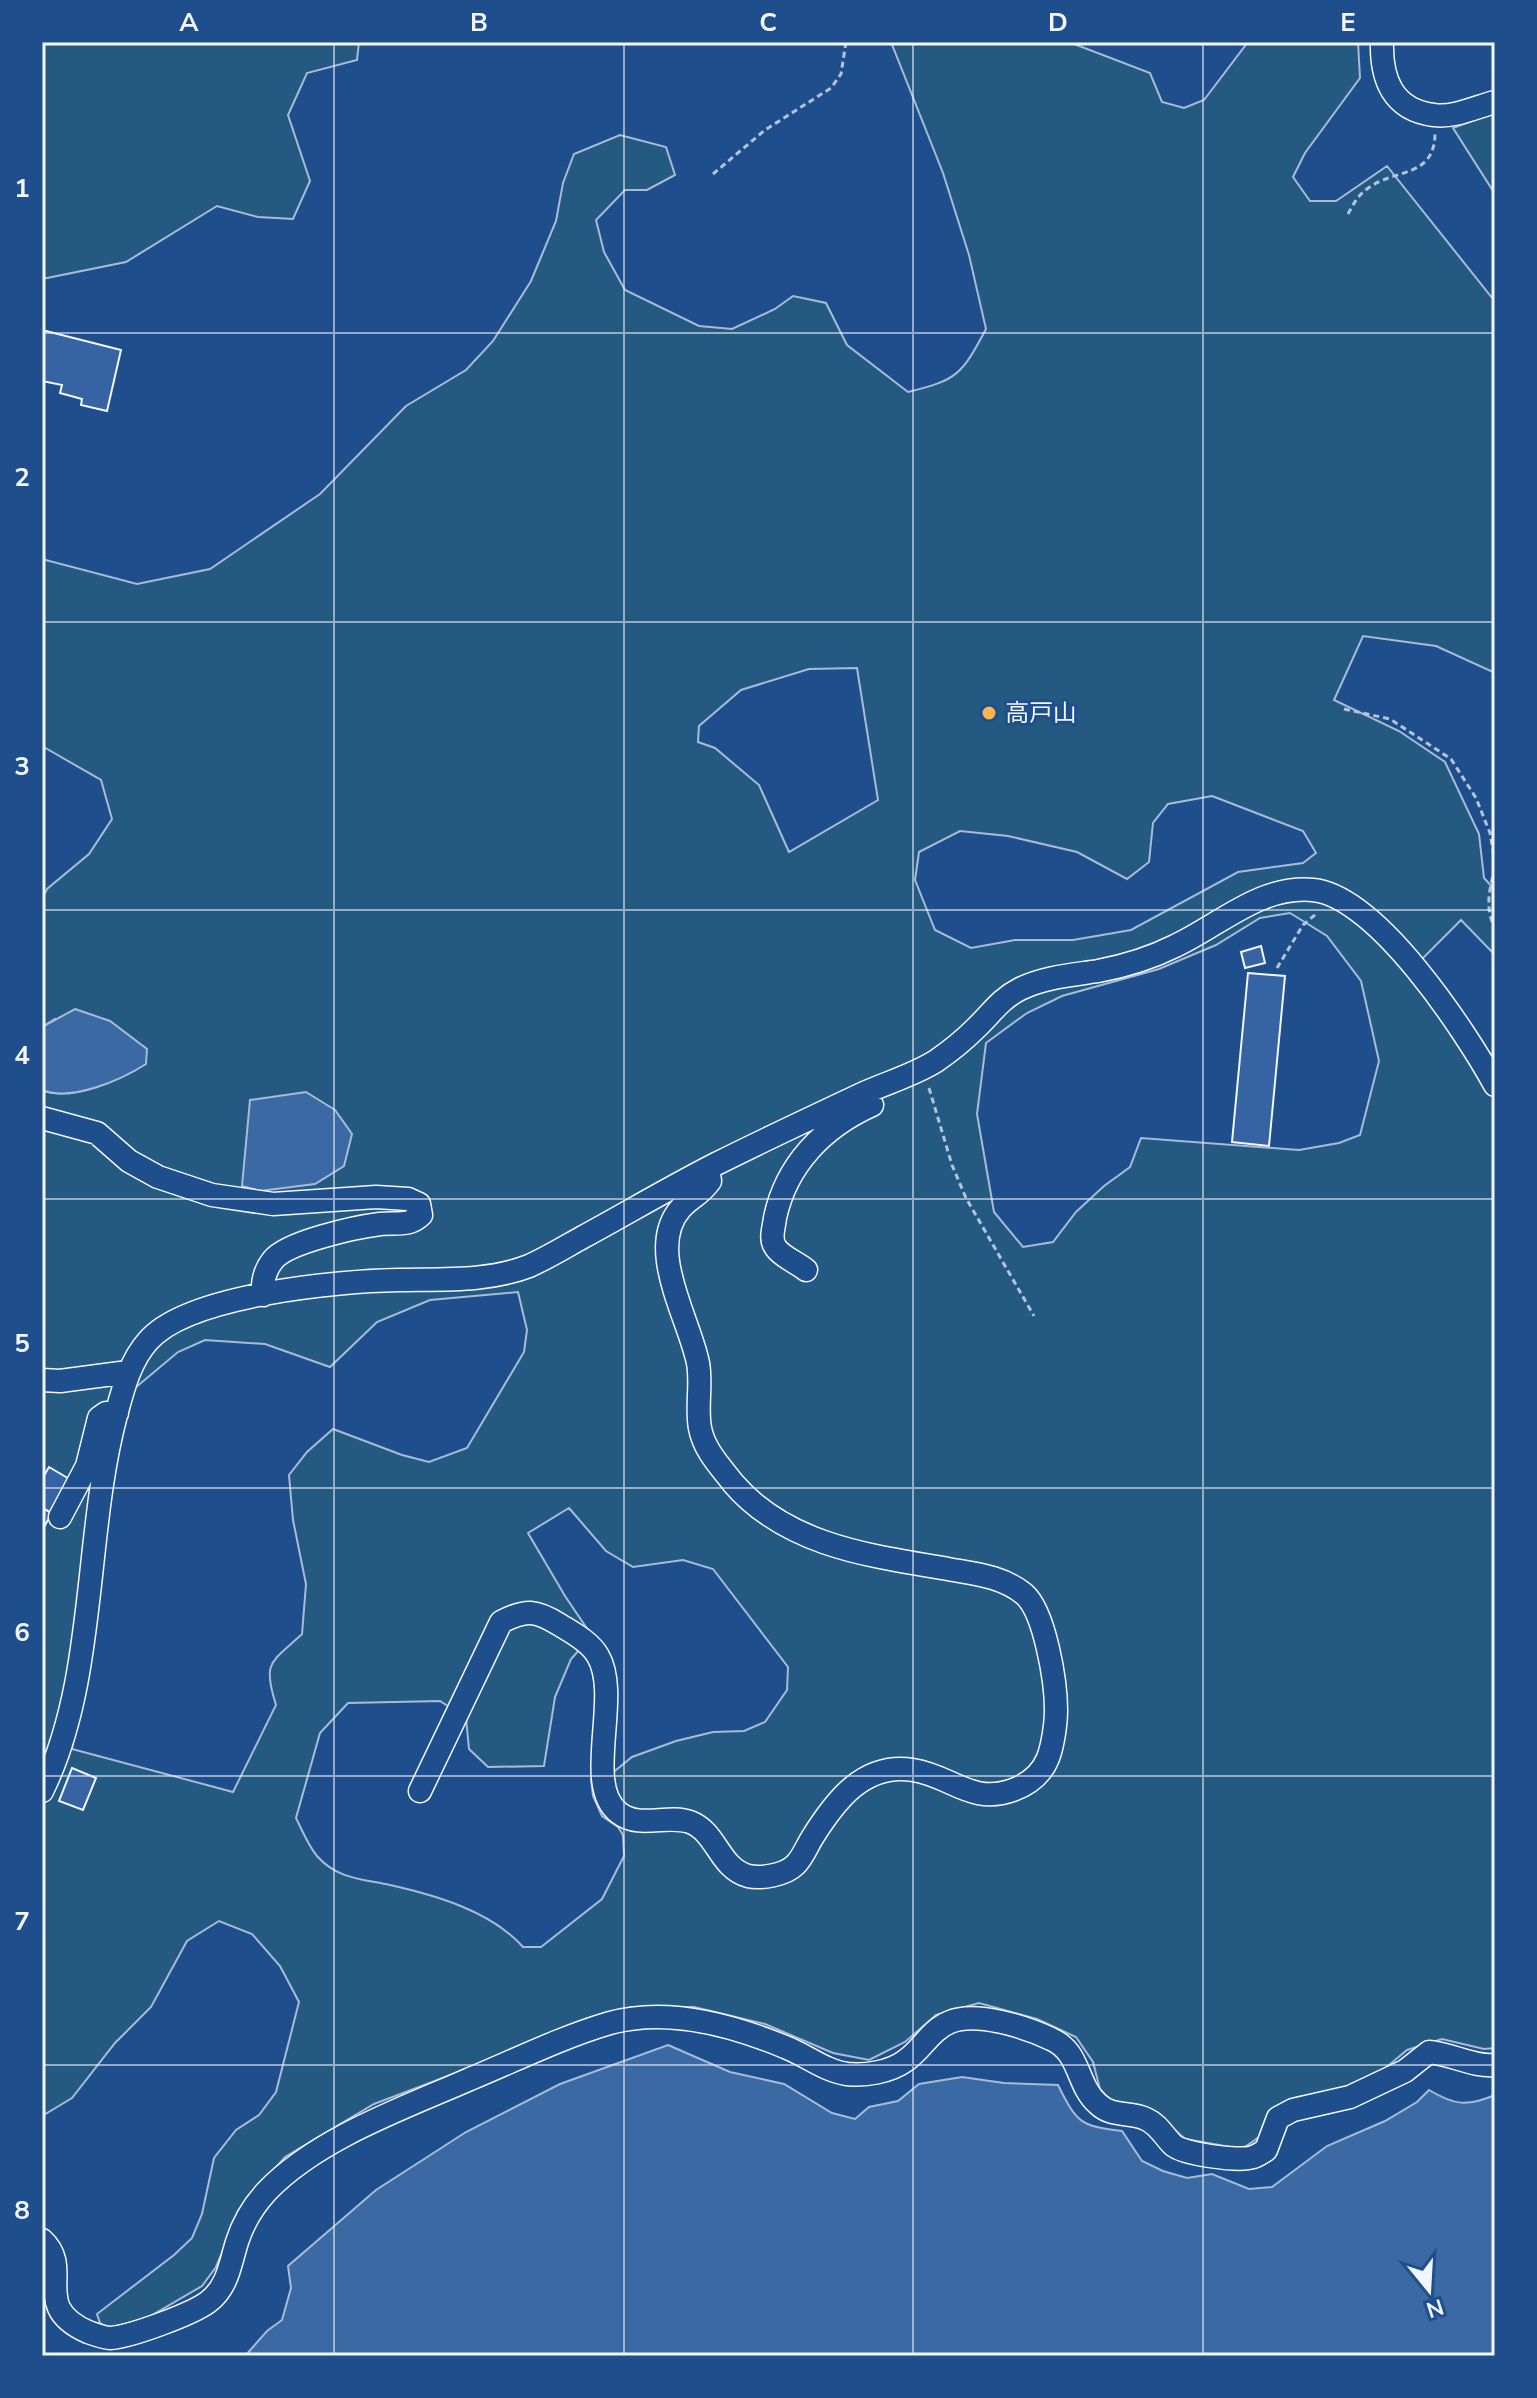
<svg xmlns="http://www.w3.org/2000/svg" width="1537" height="2398" viewBox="0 0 1537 2398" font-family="'Nunito Sans','Noto Sans JP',sans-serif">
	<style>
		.green { fill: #245a82; stroke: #a8bbd7; stroke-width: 2; fill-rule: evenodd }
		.water { fill: #3b69a3; stroke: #a8bbd7; stroke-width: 2 }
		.building { fill: #3563a3; stroke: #f2f6ff; stroke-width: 2 }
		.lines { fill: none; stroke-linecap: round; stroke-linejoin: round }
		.minor-casing { stroke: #f2f6ff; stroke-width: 25 }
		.path { stroke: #b3c4dc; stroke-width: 3; stroke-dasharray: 6 4; stroke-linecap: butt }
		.minor { stroke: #1f4e8c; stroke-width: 22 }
		.grid { fill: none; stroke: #f2f6ff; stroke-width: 2; stroke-opacity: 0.55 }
		.poi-dot { fill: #ffb74d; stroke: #1f4e8c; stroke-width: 3 }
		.labels { text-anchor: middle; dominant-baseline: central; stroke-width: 6; stroke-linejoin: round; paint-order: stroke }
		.poi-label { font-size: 24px; fill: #f2f6ff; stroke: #1f4e8c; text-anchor: start }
		.neatline { fill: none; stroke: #f2f6ff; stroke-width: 3 }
		.grid-label { font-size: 26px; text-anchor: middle; font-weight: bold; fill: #f2f6ff }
	</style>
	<rect width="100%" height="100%" fill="#1f4e8c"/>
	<path class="green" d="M42,42H359L357,60L307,73L288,115L310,181L293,219L258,217L217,206L126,262L42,279Z
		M891,42H1069L1150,73L1162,102L1184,108L1204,100L1248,42H1358L1360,78L1305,153L1293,177L1310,201H1336L1387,166L1493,299L1495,298V673L1436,646L1363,636L1334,700L1399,731L1445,762L1479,834L1484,878L1495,890V955L1461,920L1422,959L1477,1035L1495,1072V2048L1484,2049L1442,2039L1407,2050L1382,2071L1337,2094L1297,2097L1266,2118L1259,2137L1242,2149L1185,2139L1164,2120L1140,2105L1113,2104L1100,2089L1093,2062L1076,2037L1037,2019L979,2003L936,2015L905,2042L869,2060L833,2053L765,2024L694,2007H631L374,2104L285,2157L241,2207L216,2267L202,2286L147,2318L109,2328L100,2323L97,2314L174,2255L192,2238L202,2214L214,2158L236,2130L259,2115L276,2092L299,2002L280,1966L252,1934L219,1921L187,1941L151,2007L115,2043L72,2098L42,2116V1090C71,1102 121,1080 145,1064L55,1019L42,1027V899L47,889L89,854L112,819L101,780L42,746V559L137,584L210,569L320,494L406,406L466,370L493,341L531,281L556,221L563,183L574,154L620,135L666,147L675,175L647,190H625L596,220L604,252L625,290L699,326L732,329L775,309L793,296L826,303L847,345L908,392C958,380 962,374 986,329L969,255L943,173ZM857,668L878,800L789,852L759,785L715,748L698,742L699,726L741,690L809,669ZM1212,796L1303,831L1316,853L1303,863L1238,872L1131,930L1073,940H1015L971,948L935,930L915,880L919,852L960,831L1008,836L1077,852L1127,879L1149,862L1153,823L1168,804ZM1290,913L1327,936L1361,981L1379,1061L1360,1135L1339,1143L1299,1150L1141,1138L1130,1167L1104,1186L1076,1212L1053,1242L1023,1247L994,1212L977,1114L986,1043L1027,1013L1062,996L1159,969L1216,945L1260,918ZM518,1292L527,1330L524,1352L467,1448L429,1462L402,1455L333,1429L307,1452L289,1475L293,1520L306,1584L302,1634C271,1663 262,1661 276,1705L233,1792L72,1749L114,1461L135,1388L178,1352L205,1340L265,1344L330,1367L377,1322L430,1300ZM569,1508L606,1551L633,1567L683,1560L713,1569L788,1667L787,1690L765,1722L744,1731L713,1732L676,1741L632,1757L611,1774L591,1779L593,1796L602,1816L618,1827L623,1835L624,1856L602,1899L541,1947H523C491,1911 435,1895 390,1885C362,1879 337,1879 317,1856C308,1845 302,1830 296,1818L320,1733L348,1703L440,1701L466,1718L469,1749L488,1767L544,1766L555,1697L571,1659L592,1636L565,1596L528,1533Z
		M1495,108V194L1453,128L1491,114Z"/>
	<path class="water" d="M75,1009L110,1021L147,1049L146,1064C121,1080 71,1102 42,1090V1027Z
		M306,1092L335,1110L352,1134L344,1166L315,1184L260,1191L242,1186L250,1100Z
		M668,2045L730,2072L784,2084L832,2113L855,2119L869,2107L898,2101L919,2084L962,2077L1004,2083L1058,2085C1077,2123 1080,2126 1122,2131L1142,2161L1163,2171L1187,2178L1212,2174L1249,2189L1272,2187L1327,2146L1385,2121L1417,2102L1429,2090C1454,2105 1467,2107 1495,2095V2356H245L267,2331L282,2320L291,2288L288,2266L376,2190L466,2132L560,2084Z"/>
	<path class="building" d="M42,330L121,350L107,411L81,405L82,399L60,393L62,385L42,381Z
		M1261,946L1265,963L1245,968L1241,952Z
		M1248,973L1285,976L1269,1146L1232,1142Z
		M49,1467L71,1480L52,1513L42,1508V1479Z
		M42,1508L52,1513L44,1527L42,1526Z
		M72,1768L96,1778L83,1810L59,1801Z"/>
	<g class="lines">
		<defs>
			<path id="minor" d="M1382,42C1381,78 1392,110 1434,115C1453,118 1476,107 1495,102
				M42,1118L97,1133L129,1161L158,1177L212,1195L273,1204L376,1197L408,1199L419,1204L421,1215C409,1227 396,1222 380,1224C356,1227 287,1242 273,1260C264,1271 262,1282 263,1295
				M806,1270C798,1263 782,1257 776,1248C769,1239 774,1228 775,1218C786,1165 823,1127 872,1105
				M42,1380L60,1381L128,1372
				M60,1517L87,1466L99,1418L106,1413H117
				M42,1791C97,1680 84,1534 116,1415C123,1389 130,1361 148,1341C187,1295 338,1281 399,1280C442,1279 488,1282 529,1266C547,1258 565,1247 583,1237C627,1213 671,1187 716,1164C764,1140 813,1117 862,1094C886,1083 914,1075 936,1061C949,1052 964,1040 975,1029C991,1014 1000,999 1020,989C1044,977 1072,975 1098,971C1125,966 1151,958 1175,946C1220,925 1260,885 1313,890C1377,896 1466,1032 1495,1085
				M420,1791L501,1622C526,1609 536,1610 560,1625C573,1633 590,1642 598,1656C622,1697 582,1785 619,1813C639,1829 668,1814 690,1822C717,1832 719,1868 748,1876C761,1879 785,1875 795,1865C802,1859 807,1846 812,1838C835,1801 864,1762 913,1770C952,1776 971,1805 1013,1790C1029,1784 1042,1773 1048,1758C1053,1745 1056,1723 1056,1710C1056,1682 1045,1612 1024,1594C1002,1576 975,1574 948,1569C871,1556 787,1546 733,1483C720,1466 704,1450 700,1428C696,1407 702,1384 698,1363C689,1318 645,1248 681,1208C691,1197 700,1195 710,1181L708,1168
				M42,2240C75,2270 29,2306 88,2332C94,2334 104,2338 110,2338C130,2337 192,2314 208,2302C228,2287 230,2264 237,2242C243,2223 254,2205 267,2191C318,2138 404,2108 470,2079C516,2060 562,2037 610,2023C667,2007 732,2025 785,2047C806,2055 825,2071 847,2074C865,2076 890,2072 905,2061C922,2050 930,2030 950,2022C976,2011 1026,2027 1051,2039C1081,2052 1076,2085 1098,2104C1113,2118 1129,2111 1146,2119C1159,2125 1163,2135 1173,2145C1183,2154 1239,2162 1253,2157C1257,2156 1261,2153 1266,2150L1278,2118L1293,2110L1350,2097L1405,2071L1429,2052C1452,2054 1473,2067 1495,2065"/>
		</defs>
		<use href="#minor" class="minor-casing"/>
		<path class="path" d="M713,174L765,130L831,88L841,74L846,42
			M1348,214C1353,205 1358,195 1367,189C1394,168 1434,179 1435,134
			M1344,709L1390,719L1451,759L1476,798L1490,833L1495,863
			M1495,867C1490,888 1484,908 1495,928
			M1277,968L1303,925L1316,914
			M929,1088L952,1165L966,1198L1034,1316"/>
		<use href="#minor" class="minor"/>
	</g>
	<path class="grid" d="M334,42V2356M624,42V2356M913,42V2356M1203,42V2356M42,333H1495M42,622H1495M42,910H1495M42,1199H1495M42,1488H1495M42,1776H1495M42,2065H1495"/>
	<circle class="poi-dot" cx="989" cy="713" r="8"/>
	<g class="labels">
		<g class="poi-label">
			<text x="1005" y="713">高戸山</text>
		</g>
	</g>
	<rect width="1537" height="2398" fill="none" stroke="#1f4e8c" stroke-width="88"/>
	<g transform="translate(1429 2290) rotate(162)" stroke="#1f4e8c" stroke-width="6" paint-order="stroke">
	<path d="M0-6L14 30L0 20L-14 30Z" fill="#f2f6ff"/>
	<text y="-12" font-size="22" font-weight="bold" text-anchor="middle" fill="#f2f6ff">N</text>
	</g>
	<rect x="44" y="44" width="1449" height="2310" class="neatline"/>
	<g class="grid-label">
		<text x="189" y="31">A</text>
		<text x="479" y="31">B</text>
		<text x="768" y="31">C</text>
		<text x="1058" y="31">D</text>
		<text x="1348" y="31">E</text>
		<text x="22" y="197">1</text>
		<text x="22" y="486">2</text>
		<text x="22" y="775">3</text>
		<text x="22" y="1064">4</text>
		<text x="22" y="1352">5</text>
		<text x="22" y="1641">6</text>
		<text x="22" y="1930">7</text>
		<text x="22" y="2219">8</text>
	</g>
</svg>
